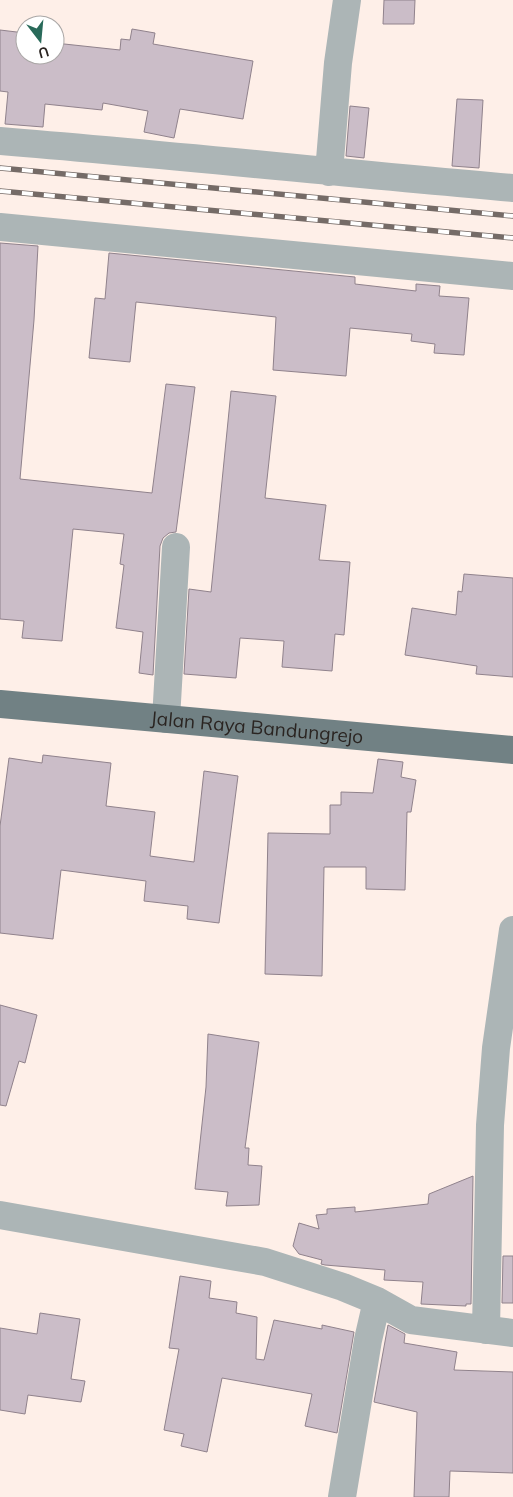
<svg xmlns="http://www.w3.org/2000/svg" width="513" height="1497" viewBox="0 0 513 1497" font-family="Mulish,sans-serif">
	<style>
		.building { fill: #cbbdc8; stroke: #90828c }
		.lines { fill: none; stroke-linecap: round; stroke-linejoin: round }
		.minor { stroke: #acb5b6; stroke-width: 28 }
		.major { stroke: #718184; stroke-width: 28 }
		.rail-casing { stroke: #756b67; stroke-width: 5.5 }
		.rail { stroke: #fff; stroke-width: 4; stroke-dasharray: 11; stroke-linecap: butt }
		.labels { text-anchor: middle; dominant-baseline: central; stroke-width: 4; stroke-linejoin: round; paint-order: stroke }
		.street-label { font-size: 19px; fill: #2a2421; stroke: #fff }
	</style>
	<rect width="100%" height="100%" fill="#feefe8"/>
	<path class="building" d="M384,0H415L414,24H383Z
		M132,29L155,33L153,44L253,61L243,119L180,109L174,138L144,132L148,111L103,103L102,110L45,104L43,127L5,124L8,92L0,91V30L25,33V55H55V43L120,50L121,39L130,40Z
		M457,99L483,100L479,168L452,166Z
		M350,106L369,108L364,158L346,156Z
		M0,243L38,246L34,320L20,479L152,493L166,384L195,387L176,532L169,533L163,538L160,546L153,675L139,673L143,632L116,628L124,565L120,564L124,534L73,529L62,641L22,638L24,621L0,619Z
		M109,253L355,277V284L416,291V284L440,286L439,296L469,298L464,355L434,353L435,344L411,341L412,334L350,328L346,376L273,370L276,317L136,302L130,362L89,358L95,298L105,299Z
		M231,391L276,396L265,498L326,505L319,560L350,562L344,635L335,634L332,671L282,667L284,641L240,638L236,678L184,674L189,589L211,592Z
		M464,574L513,578V677L476,674L477,666L405,655L412,608L456,615L458,591L462,592Z
		M43,755L111,763L106,806L155,812L150,856L194,862L204,771L238,776L219,923L187,919L188,906L144,901L146,881L61,870L53,939L0,933V826L9,758L42,763Z
		M378,759L403,762L401,777L416,780L411,812H407L405,890L366,889V867H324L322,976L265,974L268,833L330,834V805H341V792L373,793Z
		M0,1005L37,1015L25,1063L19,1061L6,1106L0,1105Z
		M208,1034L259,1042L245,1148H249L248,1165L262,1166L259,1205L226,1206L228,1192L195,1189L206,1087Z
		M473,1176L471,1304H466V1306L421,1304L423,1282L384,1280L385,1270L325,1265L321,1264L322,1260L299,1254L293,1246L299,1223L319,1229L316,1215L327,1214V1209L355,1207V1212L428,1204L429,1194Z
		M503,1256H513V1303H502Z
		M180,1276L211,1281L209,1298L237,1302L236,1313L257,1317L256,1359L264,1360L274,1320L322,1329V1325L354,1332L337,1433L305,1426L312,1394L222,1378L207,1452L181,1446L184,1434L164,1430L179,1349L169,1348Z
		M40,1313L80,1319L71,1379L85,1381L81,1402L28,1395L25,1414L0,1410V1328L37,1334Z
		M388,1325L405,1334L404,1343L457,1352L454,1370L513,1372V1473L450,1471L449,1497H414L417,1412L374,1402Z"/>
	<g class="lines">
		<path class="minor" d="M0,141C171,155 342,173 513,188
			M329,172L338,63L347,0
			M0,227L513,276
			M166,719L176,547
			M0,1215L265,1262L343,1287L377,1301L411,1320L513,1333
			M486,1330L490,1125L496,1048L513,930
			M342,1497L368,1340L377,1301"/>
		<path class="major" id="s1" d="M0,704L513,750"/>
		<defs>
			<path id="rail" d="M0,168L513,216
				M0,191L513,238"/>
		</defs>
		<use href="#rail" class="rail-casing"/>
		<use href="#rail" class="rail"/>
	</g>
	<g class="labels">
		<g class="street-label">
			<text stroke="none"><textPath href="#s1" startOffset="258">Jalan Raya Bandungrejo</textPath></text>
		</g>
	</g>
	<g transform="translate(40 40) rotate(164)"><circle r="24" fill="#ffffff" stroke="#aaa7a6"/>
	<path d="M0-4L9 19L0 12L-9 19Z" fill="#296a5a"/>
	<text y="-8" font-size="14" font-weight="bold" text-anchor="middle" fill="#2a2421">U</text>
	</g>
</svg>
